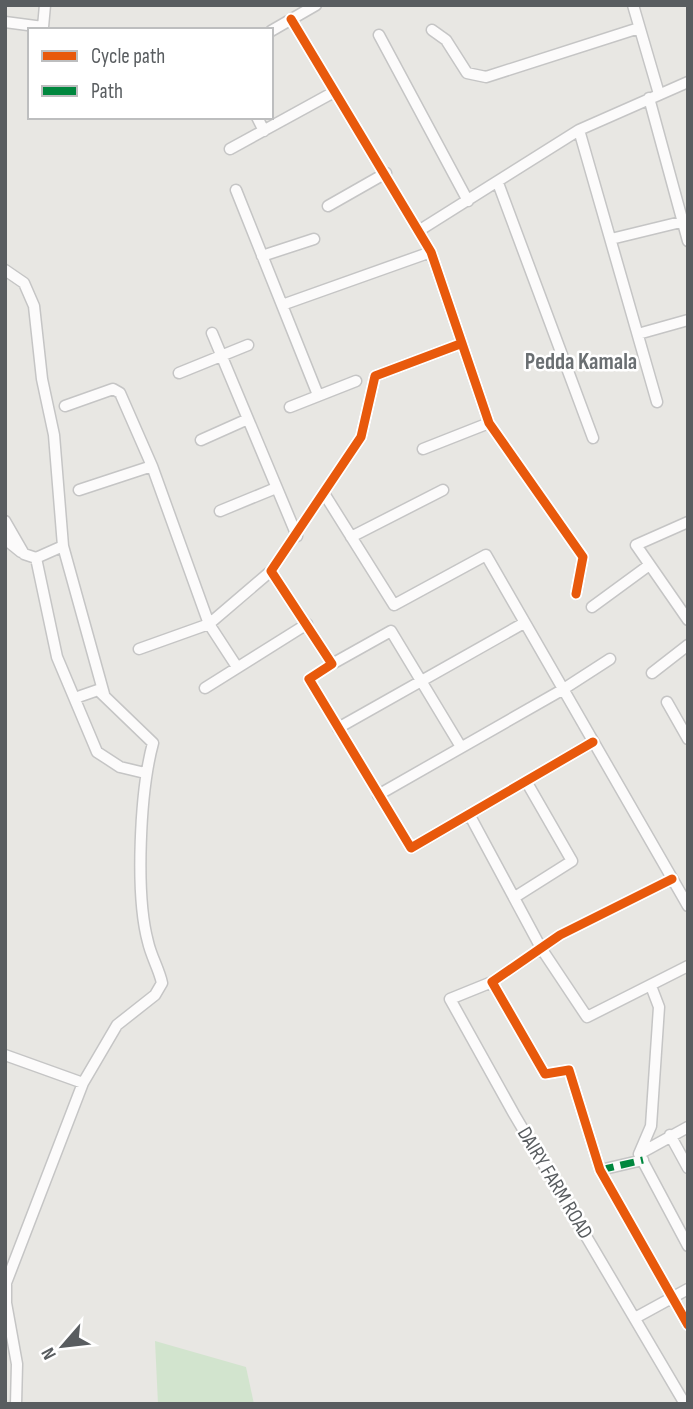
<svg xmlns="http://www.w3.org/2000/svg" width="693" height="1409" viewBox="0 0 693 1409" font-family="'Sofia Sans Condensed',sans-serif">
	<style>
		.green { fill: #d2e4ce }
		.lines { fill: none; stroke-linecap: round; stroke-linejoin: round }
		.street-casing { stroke: #c5c5c5; stroke-width: 13 }
		.street { stroke: #fcfbfb; stroke-width: 10 }
		.quiet { stroke: #00873e; stroke-width: 7; stroke-dasharray: 14 7; stroke-linecap: butt }
		.cycleway-casing { stroke: #fff; stroke-width: 13 }
		.cycleway { stroke: #e8590c; stroke-width: 9 }
		.labels { text-anchor: middle; dominant-baseline: central; stroke-width: 5; stroke-linejoin: round; paint-order: stroke }
		.street-label { font-size: 21px; fill: #595d60; stroke: #fff }
		.neighbourhood-label { font-size: 23px; font-weight: bold; fill: #6a6f72; stroke: #fff }
	</style>
	<rect width="100%" height="100%" fill="#e8e7e3"/>
	<path class="green" d="M155,1341L246,1367L254,1404H158Z"/>
	<g class="lines">
		<defs>
			<path id="street" d="M633,5L659,94
				M291,19L431,252L489,423L583,557L576,594
				M5,22L43,27L45,5
				M432,30L446,40L467,73L486,77L639,28
				M271,31L316,5
				M379,35L468,201
				M649,98L688,241
				M257,117L264,131
				M579,130L657,402
				M230,149L334,92
				M498,183L593,438
				M236,190L318,395
				M328,206L386,173
				M420,230L579,130L688,82
				M611,239L685,221
				M262,256L314,239
				M5,270L24,283L34,306L42,379L54,435L63,546L36,558L24,554L5,521
				M282,305L431,252
				M212,333L297,536
				M638,334L688,320
				M460,344L375,376L361,437L271,571L332,664L309,679L411,848L593,742
				M179,373L248,345
				M65,406L113,389L120,393L152,466L209,624L237,667
				M290,407L356,381
				M201,440L248,419
				M423,449L489,423
				M79,490L152,466
				M325,495L394,605L486,555L688,906
				M220,511L276,488
				M688,522L636,545L688,620
				M351,537L443,490
				M5,539L21,552
				M63,546L104,694
				M36,558L57,657L97,752L120,767L145,773
				M592,607L648,566
				M139,649L209,624L271,571
				M332,664L391,631L461,747
				M652,673L688,645
				M205,688L307,624
				M667,702L688,739
				M338,728L524,623
				M378,795L562,690L610,659
				M469,814L541,948L587,1017L688,966
				M672,879L560,935L492,982L545,1074L569,1070L600,1170L688,1325
				M515,897L572,861L526,781
				M492,982L450,999L514,1114L685,1404
				M5,1055L83,1083L117,1025L155,995L162,983C159,969 151,956 148,942C135,894 140,791 153,743L98,690L75,698
				M688,1127L639,1154L688,1246
				M670,1135L688,1168
				M639,1154L651,1126L659,1007L651,986
				M600,1170L643,1160
				M635,1318L688,1289
				M16,1404L17,1364L6,1303V1283L83,1083"/>
		</defs>
		<use href="#street" class="street-casing"/>
		<use href="#street" class="street"/>
		<path class="quiet" d="M600,1170L643,1160"/>
		<defs>
			<path id="cycleway" d="M291,19L431,252L489,423L583,557L576,594
				M460,344L375,376L361,437L271,571L332,664L309,679L411,848L593,742
				M672,879L560,935L492,982L545,1074L569,1070L600,1170L688,1325"/>
		</defs>
		<use href="#cycleway" class="cycleway-casing"/>
		<use href="#cycleway" class="cycleway"/>
	</g>
	<g class="labels">
		<g class="street-label">
			<text transform="translate(555 1183) rotate(59)">DAIRY FARM ROAD</text>
		</g>
		<g class="neighbourhood-label">
			<text x="581" y="362">Pedda Kamala</text>
		</g>
	</g>
	<rect width="693" height="1409" fill="none" stroke="#595d60" stroke-width="14"/>
	<rect x="28" y="28" width="245" height="91" fill="#ffffff" stroke="#bdbebf" stroke-width="2"/>
	<rect x="42" y="51" width="35" height="10" fill="#e8590c" stroke="#bdbebf" stroke-width="2"/>
	<text x="91" y="63" font-size="21" fill="#595d60">Cycle path</text>
	<rect x="42" y="86" width="35" height="10" fill="#00873e" stroke="#bdbebf" stroke-width="2"/>
	<text x="91" y="98" font-size="21" fill="#595d60">Path</text>
	<g transform="translate(63 1346) rotate(242)" stroke="#ffffff" stroke-width="5" paint-order="stroke">
	<path d="M0-5L12 26L0 18L-12 26Z" fill="#595d60"/>
	<text y="-10" font-size="19" font-weight="bold" text-anchor="middle" fill="#595d60">N</text>
	</g>
</svg>
